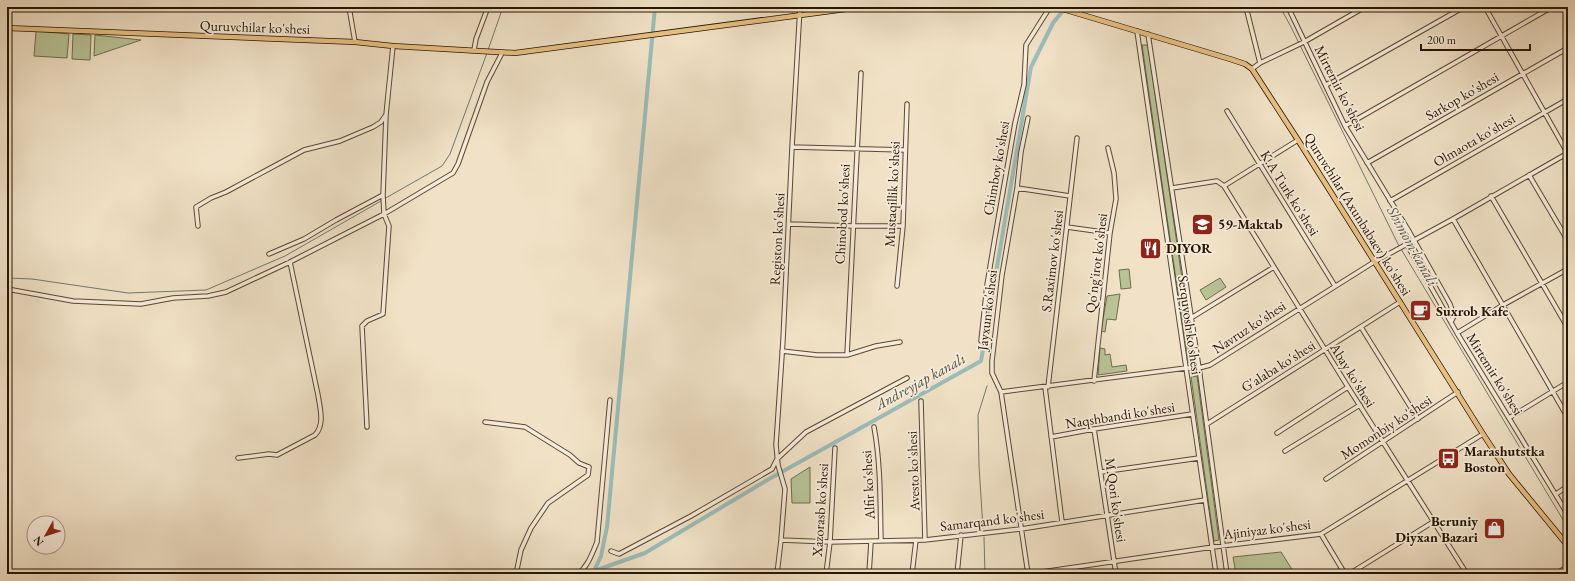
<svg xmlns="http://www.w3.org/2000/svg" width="1575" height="581" viewBox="0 0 1575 581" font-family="'EB Garamond',serif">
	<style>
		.green { fill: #b8c397; stroke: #706c4c }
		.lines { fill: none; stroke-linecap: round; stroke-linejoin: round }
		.stream { stroke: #6d7a70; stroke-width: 1 }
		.canal { stroke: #9cbdba; stroke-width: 4 }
		.minor-casing { stroke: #5a4832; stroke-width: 5.5 }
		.major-casing { stroke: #271500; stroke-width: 6 }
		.minor { stroke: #f6ecdb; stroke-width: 3.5 }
		.major { stroke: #e8c184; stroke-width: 4.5 }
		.labels { text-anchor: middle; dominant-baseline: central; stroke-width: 3.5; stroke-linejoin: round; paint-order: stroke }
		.street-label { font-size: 14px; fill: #271500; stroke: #f6ecdb }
		.poi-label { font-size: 14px; font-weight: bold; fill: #271500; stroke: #f6ecdb; text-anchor: start }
		.water-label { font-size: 15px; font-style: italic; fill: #505041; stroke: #f6ecdb }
	</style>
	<rect width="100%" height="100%" fill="#f1e2c7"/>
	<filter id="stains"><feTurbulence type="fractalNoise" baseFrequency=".005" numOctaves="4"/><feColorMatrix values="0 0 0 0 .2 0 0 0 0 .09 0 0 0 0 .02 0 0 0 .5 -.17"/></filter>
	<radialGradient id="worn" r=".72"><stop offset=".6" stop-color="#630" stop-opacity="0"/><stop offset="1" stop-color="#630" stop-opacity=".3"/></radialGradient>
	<path class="green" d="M36,31L69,34L67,58L34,56Z
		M73,34L91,35L90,60L72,59Z
		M95,35L141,40L94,56Z
		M1142,45H1148L1194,361L1188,362Z
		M1129,269L1131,288L1121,289L1119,270Z
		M1220,278L1226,287L1206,300L1200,290Z
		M1120,294L1116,320L1107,319L1105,332L1101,331L1107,296Z
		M1100,348L1105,349V355L1110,354L1112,367L1126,365L1127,371L1098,375Z
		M1197,376L1219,540L1214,541L1191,377Z
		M810,467V503H792L791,479Z
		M1281,552L1295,574H1236L1233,557Z"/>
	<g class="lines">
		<path class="stream" d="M1280,7L1290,25L1399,246
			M488,50L503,7
			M384,199L442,166L450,154L487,53
			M1401,249L1568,528
			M7,278L32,279L128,293L206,290L285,256L381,201
			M983,528L979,466L978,415L987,386
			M984,537L985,574"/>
		<path class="canal" d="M594,571L601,556L607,527L655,7
			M591,574L594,571L645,553L769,479L981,361L1031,67L1053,23L1066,7"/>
		<defs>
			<path id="minor" d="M349,7L355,42
				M1246,7L1260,63
				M1288,7L1345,126L1410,233L1450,304L1454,316L1451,322
				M1485,7L1568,154
				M1137,31L1216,574
				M1148,34L1199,368L1227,574
				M474,50L476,39L488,7
				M1252,69L1260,63L1304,42L1365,7
				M1326,85L1464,7
				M1227,111L1335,286
				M1028,118L1021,152L1017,188L1002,275L992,361V373L1001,392L1028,574
				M1345,126L1552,7
				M792,147L905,150
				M1367,163L1568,48
				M1529,175L1568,241
				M1224,186L1348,387L1467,574
				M1017,188L1070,196
				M1172,188L1217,181L1224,186L1298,140
				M1491,196L1568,328
				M1390,201L1568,99
				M1453,219L1568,418
				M789,224L853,226H903
				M198,226L196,207L211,198L226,192L304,150L340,141L373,127L381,122L385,116
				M1067,227L1110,233
				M1406,243L1457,333L1568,515
				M269,254L304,239L336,220L383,195L386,115L393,46
				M897,286L903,226L907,104
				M7,289L73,301L141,304L173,298L208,296L226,292L290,262L384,214L453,173L458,164L487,82L502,53
				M1191,318L1274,267
				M1361,327L1418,419
				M1457,333L1503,305L1568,269
				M981,341L987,285L995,237L1015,123L1024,85L1026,45L1050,7
				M782,351L817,355H847L876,346L900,342
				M847,355L861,73
				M1094,381L1110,233L1116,199L1114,173L1108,148
				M1045,387L1062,522
				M1048,387L1077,138
				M1001,392L1186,368H1199L1210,365L1374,262L1453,219L1568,153
				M921,401L925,540
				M1509,418L1568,382
				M485,422L525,427L570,455L579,463L589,467L588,475L548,503L531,528L521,550L516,574
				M1207,424L1400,302
				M367,427L362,326L367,321L383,314L389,226L384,214L383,195
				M874,427C881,465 880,503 881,541
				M1094,429L1116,574
				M1277,433L1348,387
				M1051,437L1094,429L1192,414
				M1285,451L1360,405
				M238,458L269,454L277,455L315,435C325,425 320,408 318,395L290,262
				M1101,472L1199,458
				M1326,479L1458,392
				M1556,494L1568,486
				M1321,534L1345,574
				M781,540L830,542L925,540L1021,529L1205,500
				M611,551L619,554L691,516L772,469L777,459L806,432L907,378
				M578,574C588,566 592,554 597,542L610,400
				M777,574L781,540L785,489L778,465L776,445L783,340L792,147L800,7
				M826,574L830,542L835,448
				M869,574L871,542
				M912,574L916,540
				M957,574L961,535
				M1028,574L1213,547L1321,534L1483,434
				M1349,574L1433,522
				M1556,574L1568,566"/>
			<path id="major" d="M1056,7L1230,59L1245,64L1252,69L1298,140L1483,434L1509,474L1568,546
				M7,28L355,42L393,46L515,53L861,7"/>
		</defs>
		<use href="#minor" class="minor-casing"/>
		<use href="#major" class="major-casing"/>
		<use href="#minor" class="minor"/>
		<use href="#major" class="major"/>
	</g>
	<defs>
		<symbol id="school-square" viewBox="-11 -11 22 22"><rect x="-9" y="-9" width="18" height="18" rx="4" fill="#8f2418" stroke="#f6ecdb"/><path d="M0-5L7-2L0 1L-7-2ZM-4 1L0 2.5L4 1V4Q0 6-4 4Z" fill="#fff"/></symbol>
		<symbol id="restaurant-square" viewBox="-11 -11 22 22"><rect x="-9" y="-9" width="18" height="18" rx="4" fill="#8f2418" stroke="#f6ecdb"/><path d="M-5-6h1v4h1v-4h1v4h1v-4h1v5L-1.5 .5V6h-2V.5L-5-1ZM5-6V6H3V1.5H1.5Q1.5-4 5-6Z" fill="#fff"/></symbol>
		<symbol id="cafe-square" viewBox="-11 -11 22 22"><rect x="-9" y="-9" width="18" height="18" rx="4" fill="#8f2418" stroke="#f6ecdb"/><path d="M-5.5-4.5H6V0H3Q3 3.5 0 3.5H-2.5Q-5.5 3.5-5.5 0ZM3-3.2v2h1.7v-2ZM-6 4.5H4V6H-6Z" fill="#fff"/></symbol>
		<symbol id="bus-square" viewBox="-11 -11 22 22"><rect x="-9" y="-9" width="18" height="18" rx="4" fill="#8f2418" stroke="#f6ecdb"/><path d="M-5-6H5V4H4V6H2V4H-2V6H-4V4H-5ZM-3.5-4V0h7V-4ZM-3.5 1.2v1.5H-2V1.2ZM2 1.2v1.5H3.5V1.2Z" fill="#fff"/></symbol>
		<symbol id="shop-square" viewBox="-11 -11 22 22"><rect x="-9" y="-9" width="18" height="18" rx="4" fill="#8f2418" stroke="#f6ecdb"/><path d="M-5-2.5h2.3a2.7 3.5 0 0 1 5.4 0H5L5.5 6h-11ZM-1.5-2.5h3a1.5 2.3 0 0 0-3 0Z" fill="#fff"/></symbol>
	</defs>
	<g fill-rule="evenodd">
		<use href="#school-square" x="1190" y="212" width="25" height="25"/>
		<use href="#restaurant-square" x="1138" y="236" width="25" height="25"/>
		<use href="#cafe-square" x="1408" y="298" width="25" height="25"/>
		<use href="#bus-square" x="1436" y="446" width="25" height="25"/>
		<use href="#shop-square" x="1482" y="516" width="25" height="25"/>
	</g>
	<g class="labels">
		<g class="street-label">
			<text transform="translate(255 27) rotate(2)">Quruvchilar ko'shesi</text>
			<text transform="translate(1340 88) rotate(63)">Mirtemir ko'shesi</text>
			<text transform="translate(1462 96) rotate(-30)">Sarkop ko'shesi</text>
			<text transform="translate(1474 140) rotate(-30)">Olmaota ko'shesi</text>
			<text transform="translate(996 168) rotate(-80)">Chimboy ko'shesi</text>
			<text transform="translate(1290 193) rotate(58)">K.A Turk ko'shesi</text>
			<text transform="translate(892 194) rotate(-87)">Mustaqillik ko'shesi</text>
			<text transform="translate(842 214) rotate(-87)">Chinobod ko'shesi</text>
			<text transform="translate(1358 214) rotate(58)">Quruvchilar (Axunbabaev) ko'shesi</text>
			<text transform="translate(777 239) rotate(-87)">Registon ko'shesi</text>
			<text transform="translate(1052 261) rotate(-83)">S.Raximov ko'shesi</text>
			<text transform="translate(1096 263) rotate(-83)">Qo'ng'irot ko'shesi</text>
			<text transform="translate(987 310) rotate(-83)">Jayxun ko'shesi</text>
			<text transform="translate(1190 325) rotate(82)">Serquyosh ko'shesi</text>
			<text transform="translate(1249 327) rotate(-33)">Navruz ko'shesi</text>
			<text transform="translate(1278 366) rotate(-32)">G'alaba ko'shesi</text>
			<text transform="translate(1495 374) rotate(58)">Mirtemir ko'shesi</text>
			<text transform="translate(1353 375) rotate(58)">Abay ko'shesi</text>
			<text transform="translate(1120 415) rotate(-9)">Naqshbandi ko'shesi</text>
			<text transform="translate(1386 427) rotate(-33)">Momonbiy ko'shesi</text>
			<text transform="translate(913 471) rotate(-92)">Avesto ko'shesi</text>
			<text transform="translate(868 485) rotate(-93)">Alfir ko'shesi</text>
			<text transform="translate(1116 500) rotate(82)">M.Qori ko'shesi</text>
			<text transform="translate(820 510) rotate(-86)">Xazorasb ko'shesi</text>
			<text transform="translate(992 520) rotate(-7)">Samarqand ko'shesi</text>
			<text transform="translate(1267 529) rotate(-7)">Ajiniyaz ko'shesi</text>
		</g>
		<g class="poi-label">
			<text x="1218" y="224">59-Maktab</text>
			<text x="1166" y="248">DIYOR</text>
			<text x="1436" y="311">Suxrob Kafe</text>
			<text x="1464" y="451">Marashutstka<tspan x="1464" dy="16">Boston</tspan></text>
			<text x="1478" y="521" text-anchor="end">Beruniy<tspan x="1478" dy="16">Diyxan Bazari</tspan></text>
		</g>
		<g class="water-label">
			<text transform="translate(1413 246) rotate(61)">Shimom kanali</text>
			<text transform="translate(920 381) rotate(-29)">Andreyjap kanalı</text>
		</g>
	</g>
	<rect width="1575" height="581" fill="none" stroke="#f1e2c7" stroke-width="24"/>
	<rect x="8" y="8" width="1559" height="565" fill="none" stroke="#271500" stroke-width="2"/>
	<rect x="12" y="12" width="1551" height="557" fill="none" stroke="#271500"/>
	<g transform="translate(46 535) rotate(231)"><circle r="19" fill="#f6ecdb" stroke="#a39683"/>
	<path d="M0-3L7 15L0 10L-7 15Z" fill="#8f2418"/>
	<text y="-6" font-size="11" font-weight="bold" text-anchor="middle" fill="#271500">N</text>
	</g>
	<path d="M1421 44v6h109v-6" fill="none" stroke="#271500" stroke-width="2"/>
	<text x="1427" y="44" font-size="12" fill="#271500" stroke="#f6ecdb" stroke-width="3" paint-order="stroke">200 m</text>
	<rect width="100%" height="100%" filter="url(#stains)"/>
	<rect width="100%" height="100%" fill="url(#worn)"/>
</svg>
